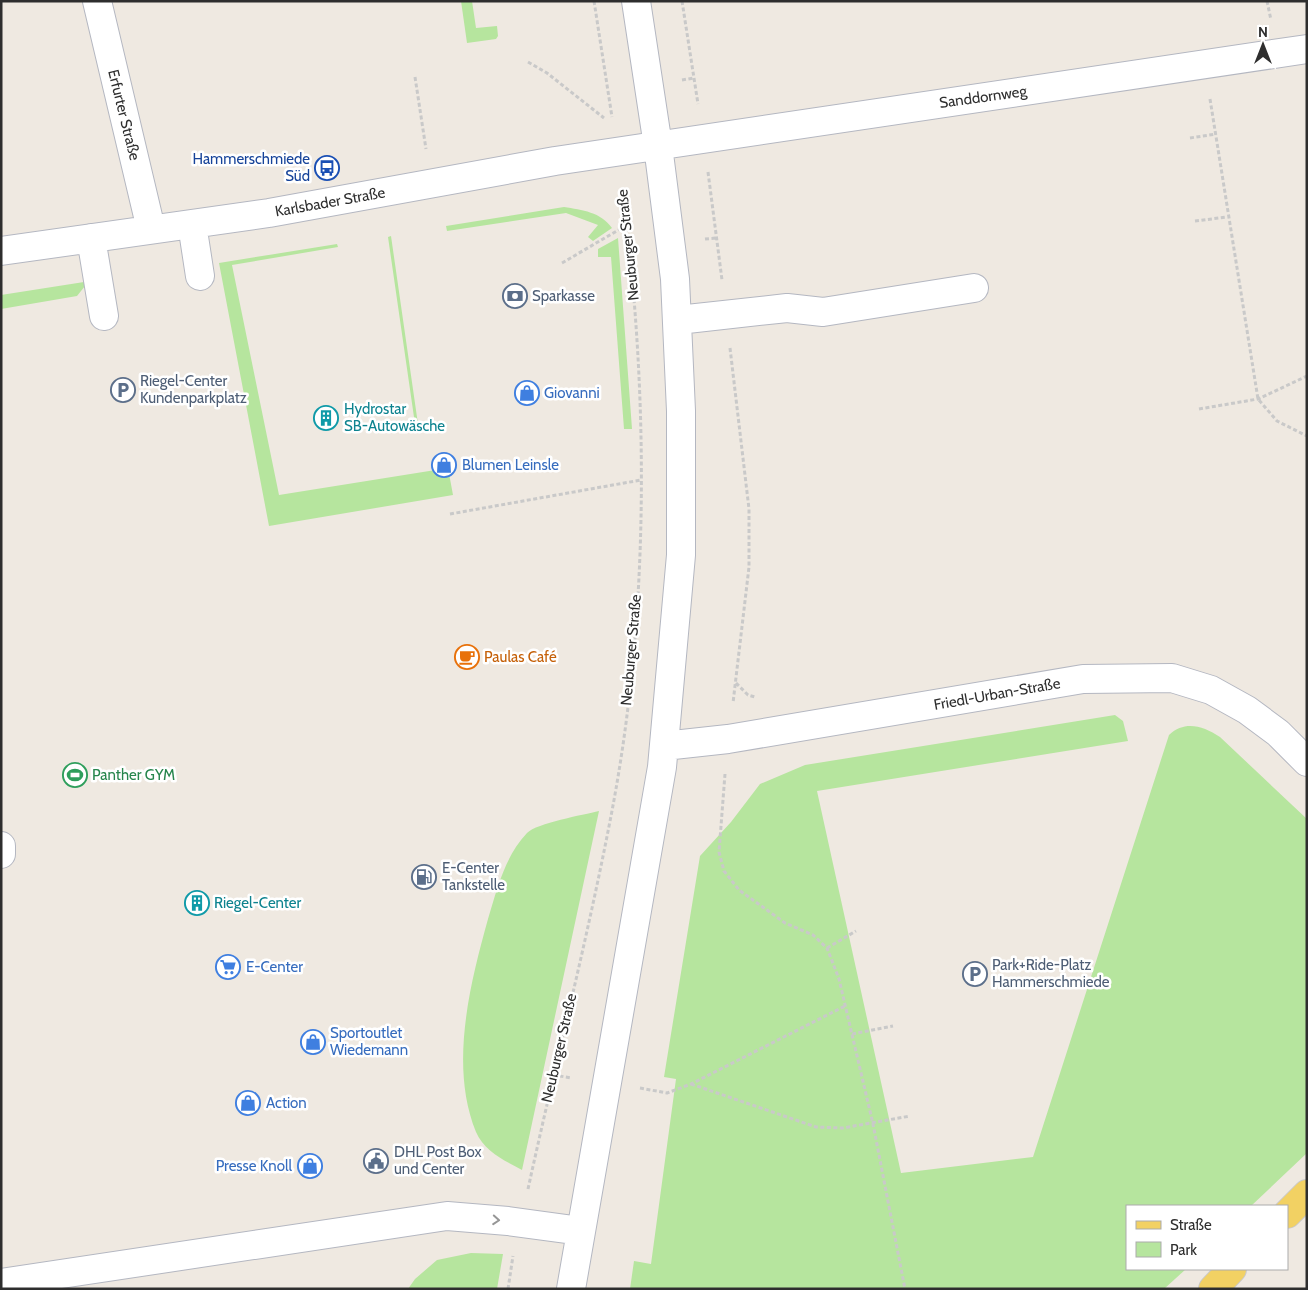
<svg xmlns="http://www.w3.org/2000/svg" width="1308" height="1290" viewBox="0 0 1308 1290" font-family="Cabin,sans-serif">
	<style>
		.green { fill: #b6e59e }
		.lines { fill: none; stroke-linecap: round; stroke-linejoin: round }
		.minor-casing { stroke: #b4b7c1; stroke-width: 30 }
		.major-casing { stroke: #c9c9c9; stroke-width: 30 }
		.path { stroke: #c9c9c9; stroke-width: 3; stroke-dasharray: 4 2.5; stroke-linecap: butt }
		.minor { stroke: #fff; stroke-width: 28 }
		.major { stroke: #f2d163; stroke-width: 28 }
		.oneway { stroke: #969696 }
		.labels { text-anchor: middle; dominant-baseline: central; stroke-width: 5; stroke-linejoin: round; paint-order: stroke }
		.street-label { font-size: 15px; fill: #2e2e2e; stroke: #fff }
		.transit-label { font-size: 15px; fill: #164399; stroke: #fff; text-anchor: end }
		.service-label { font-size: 15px; fill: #4e5e75; stroke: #fff; text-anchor: start }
		.shop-label { font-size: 15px; fill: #366cbe; stroke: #fff; text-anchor: start }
		.culture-label { font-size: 15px; fill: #0d838f; stroke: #fff; text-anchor: start }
		.food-label { font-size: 15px; fill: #c56008; stroke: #fff; text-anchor: start }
		.leisure-label { font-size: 15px; fill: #27864d; stroke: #fff; text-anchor: start }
	</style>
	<rect width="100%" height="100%" fill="#efe9e1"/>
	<path class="green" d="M461,1H472L476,28L497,26L498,36L496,39L467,43Z
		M564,207C582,210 601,212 612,228L593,241L588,237L598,225L566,213L447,231L446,226Z
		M391,236L419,431H416L388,237Z
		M618,238L632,429H624L611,257H598V249Z
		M337,244L338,247L232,265L279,495L448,468L453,495L269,526L219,263Z
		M84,282L85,286L77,296L1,309V295Z
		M1115,715L1123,721L1128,741L817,791L901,1173L1033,1157L1169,735C1185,720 1203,726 1220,737L1307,819V1153L1251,1206H1127V1269H1186L1164,1289H630L634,1261L651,1264L676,1079L664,1077L700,856L731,822L760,784L805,765Z
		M599,811L522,1170C505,1161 484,1151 476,1132C449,1066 470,984 488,919C497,889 505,856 527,833C537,823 583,815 599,811Z
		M471,1253L503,1254L497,1289H408L415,1279L437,1260Z"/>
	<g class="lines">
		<defs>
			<path id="minor" d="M97,1L151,229
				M192,224L200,276
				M91,238L104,316
				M1,251L269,213L555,161L1307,49
				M678,320L787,308L823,312L974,288
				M664,746L728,739L1083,679L1172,678L1211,690L1247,710L1278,733L1307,762
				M1,846V854
				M1,1283L447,1216L508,1221L581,1231
				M571,1289L662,767L681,555V411L675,279L658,146L636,1"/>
			<path id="major" d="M1287,1214L1307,1194
				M1213,1289L1232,1269"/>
		</defs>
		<use href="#minor" class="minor-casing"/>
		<use href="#major" class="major-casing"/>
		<path class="path" d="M594,1L612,117
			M682,1L698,104
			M1267,1L1271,20
			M528,62L547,73L604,118
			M415,77L426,149
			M682,80L694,78
			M1210,99L1258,399L1277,421L1307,436
			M1190,138L1216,134
			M708,172L722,280
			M1195,221L1227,217
			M705,239L716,238
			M562,263L627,225
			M730,348L749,509V567L733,703
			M1199,409L1258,399L1307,376
			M450,514L641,480
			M736,683L748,695L755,697
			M725,774L719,852L724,871L739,890L785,923L813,935L827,948L839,979L873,1124L905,1289
			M827,948L856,931
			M852,1034L893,1026
			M553,1075L572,1078
			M691,1084L816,1127L843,1128L910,1116
			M640,1088L667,1093L691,1084L845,1006
			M528,1189C555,1065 587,941 611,816C650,614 649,391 622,187
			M508,1289L513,1256"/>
		<use href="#minor" class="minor"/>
		<use href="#major" class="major"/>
	</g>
	<defs><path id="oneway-chevron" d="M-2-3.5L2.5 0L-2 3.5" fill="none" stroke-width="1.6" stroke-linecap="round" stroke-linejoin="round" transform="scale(1.25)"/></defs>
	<use class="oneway" href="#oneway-chevron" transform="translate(496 1220) rotate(4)"/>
	<defs>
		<symbol id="bus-ring" viewBox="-11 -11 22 22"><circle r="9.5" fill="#fff" stroke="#1a4fb4" stroke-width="1.5"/><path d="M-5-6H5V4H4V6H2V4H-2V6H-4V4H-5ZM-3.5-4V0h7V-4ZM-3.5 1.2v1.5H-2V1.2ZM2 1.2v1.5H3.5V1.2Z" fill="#1a4fb4"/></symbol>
		<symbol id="bank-ring" viewBox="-11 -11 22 22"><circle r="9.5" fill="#fff" stroke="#5c6f8a" stroke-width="1.5"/><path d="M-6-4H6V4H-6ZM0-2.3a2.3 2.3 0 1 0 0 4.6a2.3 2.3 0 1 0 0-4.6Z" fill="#5c6f8a"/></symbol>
		<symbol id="parking-ring" viewBox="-11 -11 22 22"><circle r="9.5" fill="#fff" stroke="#5c6f8a" stroke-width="1.5"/><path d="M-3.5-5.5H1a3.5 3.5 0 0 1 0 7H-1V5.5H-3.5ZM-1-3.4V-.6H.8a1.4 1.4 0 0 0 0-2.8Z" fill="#5c6f8a"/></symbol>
		<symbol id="shop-ring" viewBox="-11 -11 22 22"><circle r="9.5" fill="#fff" stroke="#3f7fe0" stroke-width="1.5"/><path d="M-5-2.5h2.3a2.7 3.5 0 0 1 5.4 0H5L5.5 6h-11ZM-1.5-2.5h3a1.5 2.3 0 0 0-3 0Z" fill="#3f7fe0"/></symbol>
		<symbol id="building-ring" viewBox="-11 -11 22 22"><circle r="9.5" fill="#fff" stroke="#0f9aa8" stroke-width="1.5"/><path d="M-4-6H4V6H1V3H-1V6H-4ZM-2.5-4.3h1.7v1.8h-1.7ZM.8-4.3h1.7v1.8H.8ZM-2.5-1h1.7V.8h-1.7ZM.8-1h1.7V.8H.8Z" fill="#0f9aa8"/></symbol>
		<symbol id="cafe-ring" viewBox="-11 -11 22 22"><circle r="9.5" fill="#fff" stroke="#e8710a" stroke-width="1.5"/><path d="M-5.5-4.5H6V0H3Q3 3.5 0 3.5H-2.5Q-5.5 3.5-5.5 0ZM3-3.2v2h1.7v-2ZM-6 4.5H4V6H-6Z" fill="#e8710a"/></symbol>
		<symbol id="stadium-ring" viewBox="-11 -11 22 22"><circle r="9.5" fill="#fff" stroke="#2e9e5b" stroke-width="1.5"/><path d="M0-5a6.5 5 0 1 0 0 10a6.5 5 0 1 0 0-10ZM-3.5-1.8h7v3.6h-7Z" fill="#2e9e5b"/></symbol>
		<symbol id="fuel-ring" viewBox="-11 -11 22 22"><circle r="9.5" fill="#fff" stroke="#5c6f8a" stroke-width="1.5"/><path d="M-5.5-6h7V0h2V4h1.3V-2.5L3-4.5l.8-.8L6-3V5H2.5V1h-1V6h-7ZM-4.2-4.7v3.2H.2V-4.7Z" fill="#5c6f8a"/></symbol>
		<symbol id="supermarket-ring" viewBox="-11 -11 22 22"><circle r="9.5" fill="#fff" stroke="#3f7fe0" stroke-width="1.5"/><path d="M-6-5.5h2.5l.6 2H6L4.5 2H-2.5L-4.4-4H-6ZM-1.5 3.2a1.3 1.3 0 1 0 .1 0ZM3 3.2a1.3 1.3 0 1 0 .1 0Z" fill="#3f7fe0"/></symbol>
		<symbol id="civic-ring" viewBox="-11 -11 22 22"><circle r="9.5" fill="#fff" stroke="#5c6f8a" stroke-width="1.5"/><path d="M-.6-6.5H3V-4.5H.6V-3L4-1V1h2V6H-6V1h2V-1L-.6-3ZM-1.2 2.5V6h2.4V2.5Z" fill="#5c6f8a"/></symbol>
	</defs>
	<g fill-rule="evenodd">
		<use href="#bus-ring" x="313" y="154" width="28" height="28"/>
		<use href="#bank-ring" x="501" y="282" width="28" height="28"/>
		<use href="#parking-ring" x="109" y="376" width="28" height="28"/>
		<use href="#shop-ring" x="513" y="379" width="28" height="28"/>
		<use href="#building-ring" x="312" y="404" width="28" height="28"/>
		<use href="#shop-ring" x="430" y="451" width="28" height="28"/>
		<use href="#cafe-ring" x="453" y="643" width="28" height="28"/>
		<use href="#stadium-ring" x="61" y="761" width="28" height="28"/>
		<use href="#fuel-ring" x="410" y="863" width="28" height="28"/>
		<use href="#building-ring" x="183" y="889" width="28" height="28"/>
		<use href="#supermarket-ring" x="214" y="953" width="28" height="28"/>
		<use href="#parking-ring" x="961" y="960" width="28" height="28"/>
		<use href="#shop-ring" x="299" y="1028" width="28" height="28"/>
		<use href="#shop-ring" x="234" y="1089" width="28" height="28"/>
		<use href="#civic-ring" x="362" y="1147" width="28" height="28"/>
		<use href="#shop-ring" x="296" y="1152" width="28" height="28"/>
	</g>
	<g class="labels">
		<g class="street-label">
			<text transform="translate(983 97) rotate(-8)">Sanddornweg</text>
			<text transform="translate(124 115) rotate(76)">Erfurter Straße</text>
			<text transform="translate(330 202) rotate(-10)">Karlsbader Straße</text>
			<text transform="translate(628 245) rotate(-96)">Neuburger Straße</text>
			<text transform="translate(631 650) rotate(-85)">Neuburger Straße</text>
			<text transform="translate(997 694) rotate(-10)">Friedl-Urban-Straße</text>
			<text transform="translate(559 1048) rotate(-77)">Neuburger Straße</text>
		</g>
		<g class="transit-label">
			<text x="310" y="159">Hammerschmiede<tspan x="310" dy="17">Süd</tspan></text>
		</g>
		<g class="service-label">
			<text x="532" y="296">Sparkasse</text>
			<text x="140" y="381">Riegel-Center<tspan x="140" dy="17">Kundenparkplatz</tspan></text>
			<text x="442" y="868">E-Center<tspan x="442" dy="17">Tankstelle</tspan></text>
			<text x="992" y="965">Park+Ride-Platz<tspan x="992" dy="17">Hammerschmiede</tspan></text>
			<text x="394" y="1152">DHL Post Box<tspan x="394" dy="17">und Center</tspan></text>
		</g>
		<g class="shop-label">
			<text x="544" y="393">Giovanni</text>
			<text x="462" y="465">Blumen Leinsle</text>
			<text x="246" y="967">E-Center</text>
			<text x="330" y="1033">Sportoutlet<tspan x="330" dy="17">Wiedemann</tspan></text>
			<text x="266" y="1103">Action</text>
			<text x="292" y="1166" text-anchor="end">Presse Knoll</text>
		</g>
		<g class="culture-label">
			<text x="344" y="409">Hydrostar<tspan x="344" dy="17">SB-Autowäsche</tspan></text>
			<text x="214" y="903">Riegel-Center</text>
		</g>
		<g class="food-label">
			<text x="484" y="657">Paulas Café</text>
		</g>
		<g class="leisure-label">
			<text x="92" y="775">Panther GYM</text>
		</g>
	</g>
	<rect width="1308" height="1290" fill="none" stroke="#2e2e2e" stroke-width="5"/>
	<rect x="1126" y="1205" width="162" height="65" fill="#ffffff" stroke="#ababab"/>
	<rect x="1136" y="1221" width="25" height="8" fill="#f2d163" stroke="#ababab"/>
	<text x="1170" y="1230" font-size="15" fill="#2e2e2e">Straße</text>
	<rect x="1136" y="1242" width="25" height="15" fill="#b6e59e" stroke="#ababab"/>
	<text x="1170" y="1255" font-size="15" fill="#2e2e2e">Park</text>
	<g transform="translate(1263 45)" stroke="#ffffff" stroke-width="4" paint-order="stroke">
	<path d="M0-4L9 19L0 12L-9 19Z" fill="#2e2e2e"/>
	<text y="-8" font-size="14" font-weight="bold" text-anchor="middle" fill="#2e2e2e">N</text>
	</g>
</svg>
